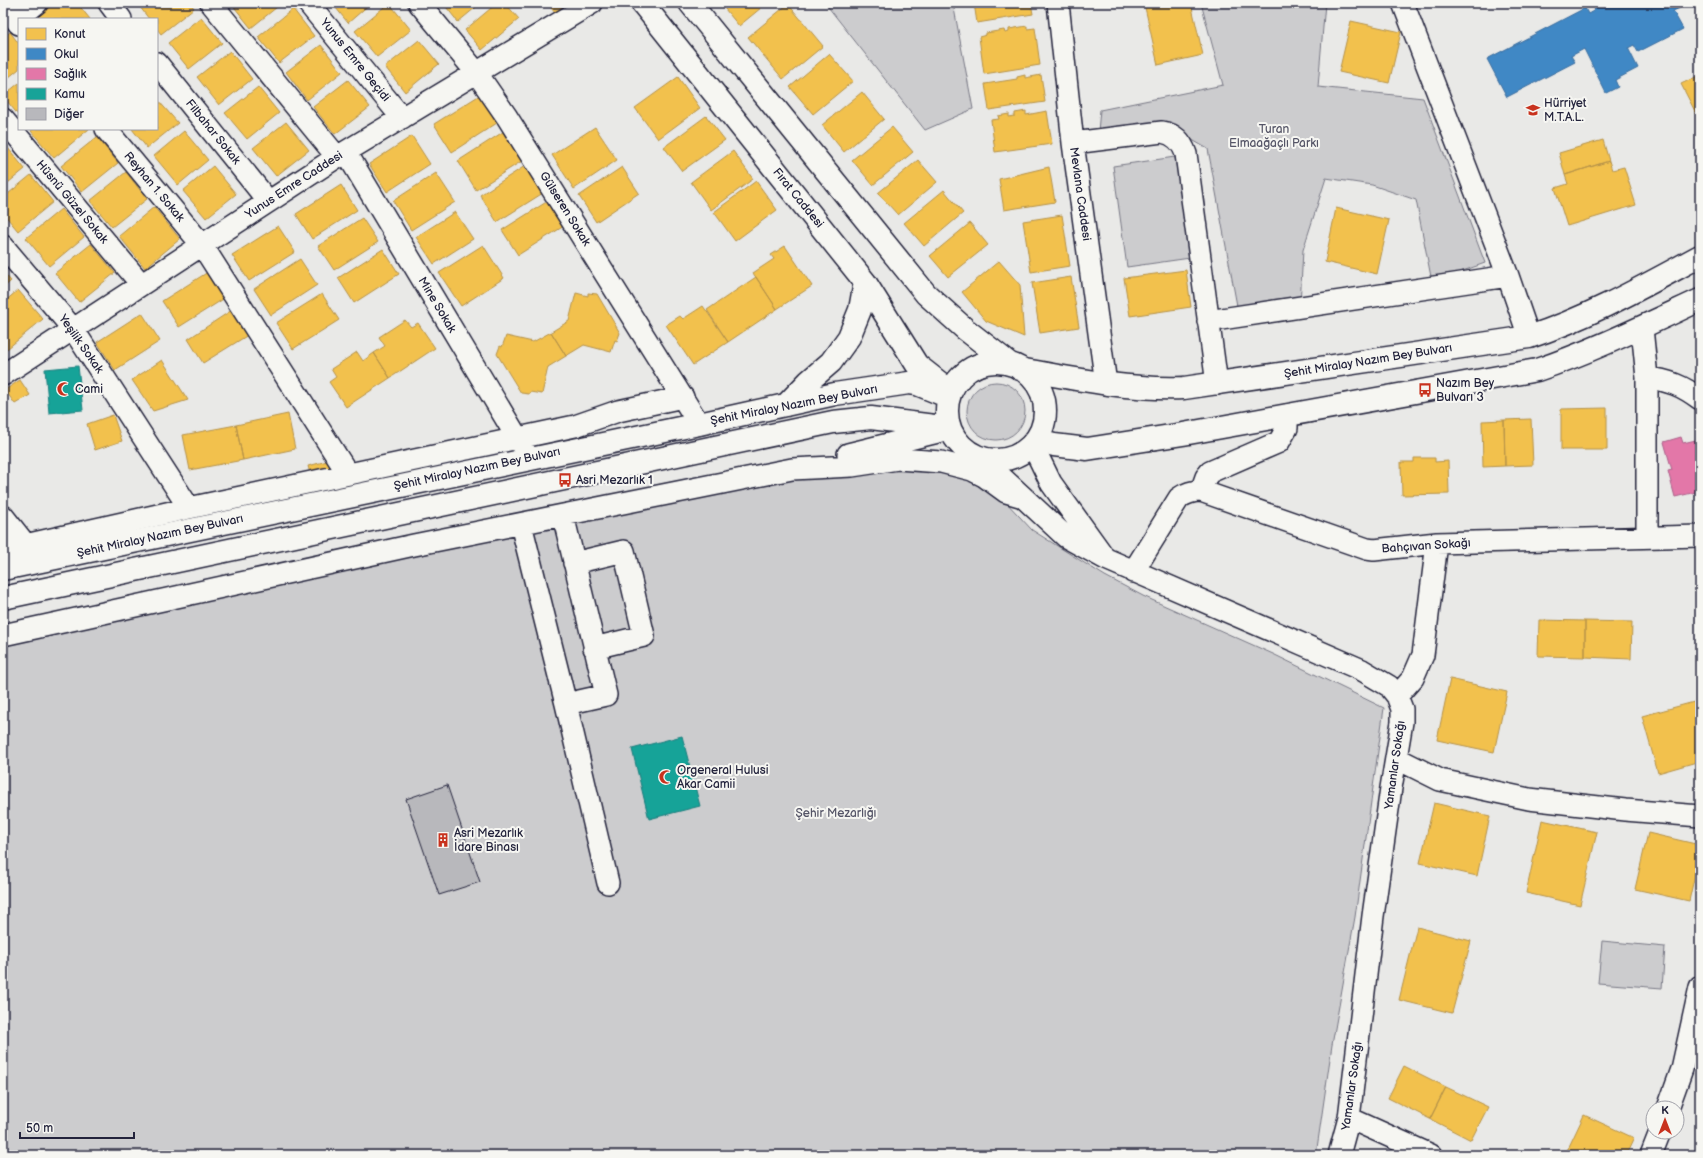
<svg xmlns="http://www.w3.org/2000/svg" width="1703" height="1158" viewBox="0 0 1703 1158" font-family="'Balsamiq Sans',sans-serif">
	<style>
		.green { fill: #ccccce; stroke: #777784 }
		.homes { fill: #f2c14e; stroke: #b49148 }
		.schools { fill: #3f88c5; stroke: #36699c }
		.health { fill: #e377a8; stroke: #a95e87 }
		.public { fill: #17a398; stroke: #1a7c7c }
		.building { fill: #b8b8bc; stroke: #22223b }
		.lines { fill: none; stroke-linecap: round; stroke-linejoin: round }
		.minor-casing { stroke: #22223b; stroke-width: 24 }
		.major-casing { stroke: #22223b; stroke-width: 25 }
		.minor { stroke: #f6f6f2; stroke-width: 21 }
		.major { stroke: #f6f6f2; stroke-width: 22 }
		.labels { text-anchor: middle; dominant-baseline: central; stroke-width: 4; stroke-linejoin: round; paint-order: stroke }
		.street-label { font-size: 12px; fill: #22223b; stroke: #f6f6f2 }
		.poi-label { font-size: 12px; fill: #22223b; stroke: #f6f6f2; text-anchor: start }
		.park-label { font-size: 12px; fill: #555567; stroke: #f6f6f2 }
	</style>
	<rect width="100%" height="100%" fill="#e9e9e7"/>
	<filter id="ink" filterUnits="userSpaceOnUse"><feTurbulence type="fractalNoise" baseFrequency=".025" numOctaves="2"/><feDisplacementMap in="SourceGraphic" scale="8" xChannelSelector="R" yChannelSelector="G"/><feConvolveMatrix kernelMatrix="1 2 1 2 8 2 1 2 1" color-interpolation-filters="sRGB"/></filter>
	<g filter="url(#ink)">
		<path class="green" d="M825,3H953L973,109L925,130Z
			M1201,3H1325L1318,87L1423,98L1485,263L1432,282L1416,200L1372,185L1326,178L1303,250L1300,305L1240,322L1208,149L1180,133L1097,142L1100,110L1223,85Z
			M1175,157L1190,258L1127,267L1113,166Z
			M967 411a29 29 0 1 1 58 0a29 29 0 1 1-58 0Z
			M873,460L942,463L1005,501L1032,530L1105,576L1143,596L1273,654L1384,708L1355,917L1332,1045L1316,1155H3V638Z
			M1602,941L1665,947L1662,988L1598,983Z"/>
		<path class="homes" d="M54,3H77L90,19H39L38,17Z
			M145,3H190L194,8L161,34L157,29V19H149L140,7Z
			M231,3H282L251,28Z
			M332,3H371L348,23Z
			M389,3L411,30L377,57L355,31Z
			M443,3H481L458,22Z
			M497,3H505L519,19L482,50L465,30Z
			M547,3H569L556,14Z
			M720,3H767L739,26Z
			M974,3H1031L1033,14L977,23Z
			M1144,3H1191L1203,55L1158,65Z
			M788,4L823,46L783,79L748,37Z
			M293,9L314,36L279,63L258,37Z
			M201,17L222,43L189,69L168,43Z
			M1351,21L1401,32L1389,83L1339,72Z
			M1027,26V29L1035,28L1040,65L984,74L979,37L986,35V33L1004,30L1005,33L1009,32V29Z
			M10,32L19,44V69L3,82V38Z
			M419,40L439,64L405,92L385,67Z
			M321,45L342,72L307,100L286,72Z
			M230,51L252,79L219,105L197,77Z
			M829,54L853,81L813,114L790,87Z
			M1025,75V78L1041,75L1045,102L989,110L985,84L1017,79V77Z
			M1700,75V121L1681,84Z
			M678,77L700,108L658,139L635,108Z
			M348,80L370,107L335,134L313,107Z
			M19,83V116L3,96Z
			M258,87L279,113L247,139L225,113Z
			M862,92L884,119L844,152L822,125Z
			M480,95L497,123L452,152L434,124Z
			M157,99L178,123L147,148L132,129H157Z
			M1026,111V115L1047,111L1052,144L995,152L991,120L999,119L998,116L1009,114V117L1015,116V113Z
			M706,116L725,140L682,171L664,147Z
			M286,122L309,150L276,176L253,148Z
			M595,127L617,160L574,189L552,155Z
			M892,127L913,152L873,185L852,160Z
			M33,129H89L54,158L31,131Z
			M184,131L208,160L178,185L154,156Z
			M503,132L522,161L476,190L458,161Z
			M412,136L430,164L387,192L369,164Z
			M97,137L118,163L82,192L61,166Z
			M1603,140L1609,161L1565,175L1559,153Z
			M3,142L25,169L3,187Z
			M733,151L753,179L711,210L691,182Z
			M918,160L937,182L898,215L878,193Z
			M1609,161L1612,170L1624,167L1636,205L1567,226L1555,188L1568,184L1565,175Z
			M213,166L236,194L206,218L183,191Z
			M525,166L543,193L497,222L480,195Z
			M622,167L639,193L596,222L579,196Z
			M1049,167L1055,202L1004,210L999,179Z
			M126,172L147,199L112,227L90,201Z
			M436,173L455,202L411,230L393,201Z
			M31,175L53,202L18,231L3,213V198Z
			M756,181L777,210L735,241L714,212Z
			M341,185L357,210L312,239L296,214Z
			M944,190L963,213L924,246L904,223Z
			M548,201L564,226L518,255L502,230Z
			M154,207L180,239L145,268L119,236Z
			M1336,208L1389,220L1377,274L1325,262Z
			M61,209L84,237L49,266L26,238Z
			M455,212L473,239L434,264L416,237Z
			M1062,215L1070,266L1031,272L1023,221Z
			M362,218L378,242L334,270L318,246Z
			M970,223L988,245L948,277L930,256Z
			M278,226L295,252L249,281L232,255Z
			M91,244L115,273L79,302L55,273Z
			M483,245L504,278L461,306L439,273Z
			M785,246L812,286L777,309L753,273L774,259L771,255Z
			M383,249L399,274L354,303L338,278Z
			M300,259L317,285L271,315L254,289Z
			M999,261L1020,285L1024,337L986,321L962,292Z
			M1186,270L1191,307L1130,316L1124,278Z
			M3,272L11,281L3,288Z
			M208,272L225,298L179,327L162,301Z
			M756,277L777,309L728,342L707,310Z
			M1071,277L1079,327L1040,333L1032,283Z
			M18,290L43,319L7,349L3,344V303Z
			M576,293L588,296V293L597,294L620,333L617,341L615,340L611,352L584,345L566,356L551,332L569,321Z
			M322,294L339,320L293,349L276,323Z
			M703,306L728,342L693,365L666,325L680,316L683,319Z
			M232,310L248,335L203,363L188,339Z
			M142,313L160,341L115,370L97,342Z
			M405,320L411,327L418,323L435,348L390,378L374,353L385,346L379,337Z
			M551,332L566,356L548,367L542,394L530,392L529,394L521,393L497,354L500,346L502,347L506,336L533,342Z
			M357,352L363,361L374,353L390,378L346,407L329,382L336,377L331,369Z
			M162,360L188,400L153,411L132,380Z
			M20,380L30,395L15,404L5,390Z
			M1607,408V450H1561V409Z
			M288,414L295,449L243,460L236,425Z
			M113,415L122,441L95,450L87,424Z
			M1531,419L1533,465L1505,466L1504,420Z
			M1504,420L1505,466L1483,467L1482,421Z
			M236,425L243,460L190,470L183,435Z
			M1414,458H1435V462L1448,461L1449,494L1402,495L1401,462H1414Z
			M335,459L338,470L311,477L308,466Z
			M1539,620L1585,621V657L1538,656Z
			M1585,621L1632,622L1631,659L1585,657Z
			M1450,679L1507,692L1494,752L1437,740Z
			M1694,702L1700,724V761L1658,773L1642,716Z
			M1434,803L1490,816L1477,876L1420,863Z
			M1542,820L1597,832L1580,905L1526,893Z
			M1648,833L1700,845V852L1689,901L1635,889Z
			M1417,927L1471,941L1452,1013L1399,1000Z
			M1404,1066L1446,1087L1430,1119L1388,1098Z
			M1446,1087L1488,1107L1471,1140L1430,1119Z
			M1584,1115L1634,1138L1626,1155H1565Z"/>
		<path class="schools" d="M1591,3H1678L1680,8L1673,11L1683,29L1638,52L1634,45L1628,48L1638,68L1615,80L1618,87L1606,93L1584,49L1571,56L1575,62L1507,97L1487,59L1585,8L1588,14L1595,10Z"/>
		<path class="health" d="M1681,437L1683,443L1700,439V496H1697L1696,492L1675,497L1668,471L1672,470L1664,442Z"/>
		<path class="public" d="M78,366L83,410L49,413L45,369Z
			M682,736L700,806L649,819L632,749Z"/>
		<path class="building" d="M447,785L480,882L439,895L406,799Z"/>
		<g class="lines">
			<defs>
				<path id="minor" d="M109,3L121,19
					M211,3L337,157
					M308,3L402,118
					M419,3L476,72L507,117L699,424
					M1058,3L1073,143L1106,384
					M1403,3L1508,276L1529,337
					M3,4L19,24
					M16,20L37,3
					M157,63L268,201
					M3,119L141,284
					M106,129L202,245L348,474
					M1073,143L1162,132C1175,134 1182,142 1186,154L1217,384
					M346,152L524,449
					M3,246L73,329L189,508
					M1208,321L1508,276
					M1642,328L1647,378V537
					M3,375L337,157L592,3
					M1647,378C1668,380 1683,386 1700,399
					M1032,444L1051,483L1102,554
					M848,454L950,429
					M981,458L1066,537L1106,559L1362,670L1389,686L1397,696L1402,709V722L1391,788L1373,916L1349,1118L1339,1155
					M1201,491L1206,477L1210,472L1279,442L1287,428V415
					M563,515L606,695L566,704
					M3,516L33,554
					M521,524L566,704L608,883
					M3,550L189,508L575,426L618,411L683,397
					M574,563L624,551L644,636L594,648
					M1133,572L1179,498C1186,493 1192,491 1201,491L1367,549L1374,550L1437,543L1700,536
					M3,635L414,545L792,469L852,466L898,459L941,462L972,470L984,476L1006,492L1023,497
					M1397,696L1413,678L1423,655L1437,543
					M1396,758L1440,780L1529,799L1625,810L1700,816
					M1668,1108L1682,1069L1700,987
					M1349,1118L1431,1155
					M1651,1155L1660,1132"/>
				<path id="major" d="M642,3L865,282L917,365L945,387
					M690,3L926,294L965,329L1010,364
					M947 411a49 49 0 1 1 98 0a49 49 0 1 1-98 0Z
					M1020,369C1075,379 1128,390 1184,388L1529,337C1590,317 1644,286 1700,256
					M786,405L809,381L831,362L849,337L860,310L865,282
					M1036,440L1054,445L1087,449L1183,434L1537,370C1593,351 1646,325 1700,300
					M3,569L699,424L835,394L909,383L917,384L949,397
					M3,598L833,422L871,418L950,428"/>
			</defs>
			<use href="#minor" class="minor-casing"/>
			<use href="#major" class="major-casing"/>
			<use href="#minor" class="minor"/>
			<use href="#major" class="major"/>
		</g>
	</g>
	<defs>
		<symbol id="school-bare" viewBox="-9 -9 18 18"><path d="M0-5L7-2L0 1L-7-2ZM-4 1L0 2.5L4 1V4Q0 6-4 4Z" fill="#c8321e" stroke="#f6f6f2" stroke-width="2.5" paint-order="stroke"/></symbol>
		<symbol id="mosque-bare" viewBox="-9 -9 18 18"><path d="M3.5-4.9A6 6 0 1 0 3.5 4.9A5 5 0 1 1 3.5-4.9Z" fill="#c8321e" stroke="#f6f6f2" stroke-width="2.5" paint-order="stroke"/></symbol>
		<symbol id="bus-bare" viewBox="-9 -9 18 18"><path d="M-5-6H5V4H4V6H2V4H-2V6H-4V4H-5ZM-3.5-4V0h7V-4ZM-3.5 1.2v1.5H-2V1.2ZM2 1.2v1.5H3.5V1.2Z" fill="#c8321e" stroke="#f6f6f2" stroke-width="2.5" paint-order="stroke"/></symbol>
		<symbol id="building-bare" viewBox="-9 -9 18 18"><path d="M-4-6H4V6H1V3H-1V6H-4ZM-2.5-4.3h1.7v1.8h-1.7ZM.8-4.3h1.7v1.8H.8ZM-2.5-1h1.7V.8h-1.7ZM.8-1h1.7V.8H.8Z" fill="#c8321e" stroke="#f6f6f2" stroke-width="2.5" paint-order="stroke"/></symbol>
	</defs>
	<g fill-rule="evenodd">
		<use href="#school-bare" x="1523" y="100" width="20" height="20"/>
		<use href="#mosque-bare" x="54" y="379" width="20" height="20"/>
		<use href="#bus-bare" x="1415" y="380" width="20" height="20"/>
		<use href="#bus-bare" x="555" y="470" width="20" height="20"/>
		<use href="#mosque-bare" x="656" y="767" width="20" height="20"/>
		<use href="#building-bare" x="433" y="830" width="20" height="20"/>
	</g>
	<g class="labels">
		<g class="street-label">
			<text transform="translate(355 60) rotate(51)">Yunus Emre Geçidi</text>
			<text transform="translate(213 132) rotate(51)">Filbahar Sokak</text>
			<text transform="translate(294 185) rotate(-33)">Yunus Emre Caddesi</text>
			<text transform="translate(154 187) rotate(50)">Reyhan 1. Sokak</text>
			<text transform="translate(1080 194) rotate(82)">Mevlana Caddesi</text>
			<text transform="translate(798 198) rotate(51)">Fırat Caddesi</text>
			<text transform="translate(72 202) rotate(50)">Hüsnü Güzel Sokak</text>
			<text transform="translate(565 209) rotate(58)">Gülseren Sokak</text>
			<text transform="translate(437 305) rotate(59)">Mine Sokak</text>
			<text transform="translate(81 344) rotate(55)">Yeşilik Sokak</text>
			<text transform="translate(1368 361) rotate(-9)">Şehit Miralay Nazım Bey Bulvarı</text>
			<text transform="translate(794 405) rotate(-11)">Şehit Miralay Nazım Bey Bulvarı</text>
			<text transform="translate(477 469) rotate(-12)">Şehit Miralay Nazım Bey Bulvarı</text>
			<text transform="translate(160 536) rotate(-12)">Şehit Miralay Nazım Bey Bulvarı</text>
			<text transform="translate(1426 546) rotate(-4)">Bahçıvan Sokağı</text>
			<text transform="translate(1395 765) rotate(-82)">Yamanlar Sokağı</text>
			<text transform="translate(1352 1086) rotate(-82)">Yamanlar Sokağı</text>
		</g>
		<g class="poi-label">
			<text x="1544" y="103">Hürriyet<tspan x="1544" dy="14">M.T.A.L.</tspan></text>
			<text x="1436" y="383">Nazım Bey<tspan x="1436" dy="14">Bulvarı 3</tspan></text>
			<text x="75" y="389">Cami</text>
			<text x="576" y="480">Asri Mezarlık 1</text>
			<text x="677" y="770">Orgeneral Hulusi<tspan x="677" dy="14">Akar Camii</tspan></text>
			<text x="454" y="833">Asri Mezarlık<tspan x="454" dy="14">İdare Binası</tspan></text>
		</g>
		<g class="park-label">
			<text x="1274" y="129">Turan<tspan x="1274" dy="14">Elmaağaçlı Parkı</tspan></text>
			<text x="836" y="813">Şehir Mezarlığı</text>
		</g>
	</g>
	<rect width="1703" height="1158" fill="none" stroke="#f6f6f2" stroke-width="16"/>
	<rect x="8" y="8" width="1687" height="1142" fill="none" stroke="#22223b" stroke-width="1.5" filter="url(#ink)"/>
	<rect x="18" y="18" width="140" height="112" fill="#f6f6f2" stroke="#a1a1a9"/>
	<rect x="26" y="28" width="20" height="12" fill="#f2c14e" stroke="#a1a1a9"/>
	<text x="54" y="38" font-size="12" fill="#22223b">Konut</text>
	<rect x="26" y="48" width="20" height="12" fill="#3f88c5" stroke="#a1a1a9"/>
	<text x="54" y="58" font-size="12" fill="#22223b">Okul</text>
	<rect x="26" y="68" width="20" height="12" fill="#e377a8" stroke="#a1a1a9"/>
	<text x="54" y="78" font-size="12" fill="#22223b">Sağlık</text>
	<rect x="26" y="88" width="20" height="12" fill="#17a398" stroke="#a1a1a9"/>
	<text x="54" y="98" font-size="12" fill="#22223b">Kamu</text>
	<rect x="26" y="108" width="20" height="12" fill="#b8b8bc" stroke="#a1a1a9"/>
	<text x="54" y="118" font-size="12" fill="#22223b">Diğer</text>
	<g transform="translate(1665 1120)"><circle r="19" fill="#f6f6f2" stroke="#a1a1a9"/>
	<path d="M0-3L7 15L0 10L-7 15Z" fill="#c8321e"/>
	<text y="-6" font-size="11" font-weight="bold" text-anchor="middle" fill="#22223b">K</text>
	</g>
	<path d="M20 1132v6h114v-6" fill="none" stroke="#22223b" stroke-width="2"/>
	<text x="26" y="1132" font-size="12" fill="#22223b" stroke="#f6f6f2" stroke-width="3" paint-order="stroke">50 m</text>
</svg>
